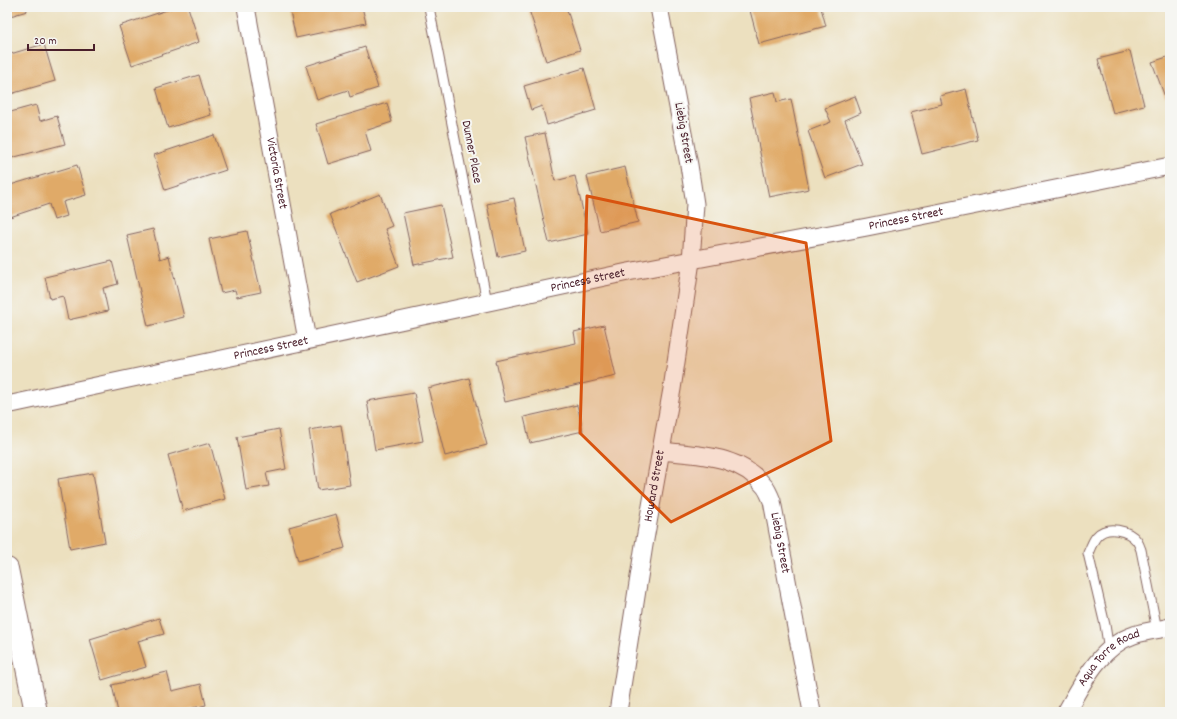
<svg xmlns="http://www.w3.org/2000/svg" width="1177" height="719" viewBox="0 0 1177 719" font-family="Dekko,sans-serif">
	<style>
		.building { fill: #e0aa68 }
		.lines { fill: none; stroke-linecap: round; stroke-linejoin: round }
		.lane-casing { stroke: #83635f; stroke-width: 11 }
		.street-casing { stroke: #83635f; stroke-width: 19 }
		.primary-casing { stroke: #83635f; stroke-width: 24 }
		.lane { stroke: #fff; stroke-width: 9 }
		.street { stroke: #fff; stroke-width: 17 }
		.primary { stroke: #fff; stroke-width: 22 }
		.marked { fill: #d8530f; fill-opacity: 0.2; stroke: #d8530f; stroke-width: 3; stroke-linejoin: round }
		.labels { text-anchor: middle; dominant-baseline: central; stroke-width: 4; stroke-linejoin: round; paint-order: stroke }
		.street-label { font-size: 13px; fill: #4a1f2b; stroke: #f6f6f2 }
	</style>
	<rect width="100%" height="100%" fill="#f6f6f2"/>
	<filter id="ink" filterUnits="userSpaceOnUse"><feTurbulence type="fractalNoise" baseFrequency=".025" numOctaves="2"/><feDisplacementMap in="SourceGraphic" scale="8" xChannelSelector="R" yChannelSelector="G"/><feConvolveMatrix kernelMatrix="1 2 1 2 8 2 1 2 1" color-interpolation-filters="sRGB"/></filter>
	<filter id="wash" filterUnits="userSpaceOnUse"><feTurbulence type="fractalNoise" baseFrequency=".012" numOctaves="4" result="noise"/><feDisplacementMap in="SourceGraphic" scale="16" xChannelSelector="R" yChannelSelector="G"/><feGaussianBlur stdDeviation="0.9" result="paint"/><feColorMatrix in="noise" values="0 0 0 0 0 0 0 0 0 0 0 0 0 0 0 0 0 1.4 0 .05"/><feComposite in="paint" operator="in"/></filter>
	<g filter="url(#wash)">
		<rect width="100%" height="100%" fill="#ece0bf"/>
		<g id="blocks">
			<path class="building" d="M7,7H26L27,11L7,17Z
				M176,7H188L199,42L132,65L119,26Z
				M289,7H362L366,23L296,38Z
				M538,7H566L580,50L546,61L529,10Z
				M749,7H824L821,8L826,26L759,44Z
				M44,44L55,81L7,95V55Z
				M365,47L378,88L350,97L348,90L317,100L306,66Z
				M1130,51L1144,105L1113,113L1098,59Z
				M1170,56V95L1165,97L1152,62Z
				M584,68L596,110L547,125L542,106L531,110L524,86Z
				M199,75L211,115L168,128L156,88Z
				M966,89L978,140L922,154L911,112L942,104L940,96Z
				M775,92L777,102L791,99L809,189L769,197L749,98Z
				M855,96L861,113L845,120L862,164L825,178L808,131L831,122L825,108Z
				M387,103L392,122L365,131L371,151L328,164L316,124Z
				M36,105L40,121L57,116L65,144L7,159V113Z
				M545,133L555,181L575,176L588,234L549,243L525,137Z
				M214,135L226,170L165,190L154,155Z
				M77,165L86,195L63,202L67,216L54,220L49,204L7,218V186Z
				M625,167L638,222L600,231L587,176Z
				M380,194L392,226L385,229L399,266L357,282L330,214Z
				M514,198L525,251L498,257L487,204Z
				M441,205L453,257L414,265L403,213Z
				M153,229L160,259L169,256L184,317L148,326L127,235Z
				M247,231L261,292L237,297L235,290L221,293L209,239Z
				M112,261L118,284L103,288L108,311L68,320L63,296L50,299L45,277Z
				M604,325L616,376L505,402L496,361L576,343L574,332Z
				M469,378L487,445L445,456L428,388Z
				M414,393L423,441L375,450L367,401Z
				M577,405L583,431L530,443L524,417Z
				M341,425L350,485L318,490L309,430Z
				M279,429L286,469L266,473L269,486L246,490L237,437Z
				M210,443L225,499L183,511L168,455Z
				M93,473L105,542L70,549L58,479Z
				M336,514L345,548L298,561L289,527Z
				M159,618L164,634L138,641L146,667L102,680L90,639Z
				M167,672L172,691L201,684L206,705L176,712H118L112,685Z"/>
		</g>
	</g>
	<g filter="url(#ink)">
		<use href="#blocks" fill-opacity="0" stroke="#83635f" stroke-width="1"/>
		<g class="lines">
			<defs>
				<path id="lane" d="M429,7L487,302
					M1109,650L1105,625L1088,553C1091,547 1093,540 1097,536C1107,525 1129,530 1137,541C1139,544 1140,547 1141,550L1157,630"/>
				<g id="street">
					<path id="s1" d="M246,7L307,340"/>
					<path id="s2" d="M7,405L628,272L867,227L1170,166"/>
					<path id="s3" d="M661,451C698,455 740,454 765,487C768,491 770,496 772,501L812,712"/>
					<path id="s4" d="M618,712L644,545L672,389L691,261L695,204L689,165L659,7"/>
					<path id="s5" d="M1066,712C1082,684 1100,646 1134,635C1145,631 1158,630 1170,627"/>
				</g>
				<path id="primary" d="M7,569L36,712"/>
			</defs>
			<use href="#lane" class="lane-casing"/>
			<use href="#street" class="street-casing"/>
			<use href="#primary" class="primary-casing"/>
			<use href="#lane" class="lane"/>
			<use href="#street" class="street"/>
			<use href="#primary" class="primary"/>
		</g>
	</g>
	<path class="marked" d="M587,196L806,243L831,441L671,522L580,433Z"/>
	<g class="labels">
		<g class="street-label">
			<text transform="translate(683 133) rotate(80)">Liebig Street</text>
			<text transform="translate(471 152) rotate(79)">Dunner Place</text>
			<text stroke="none"><textPath href="#s1" startOffset="169">Victoria Street</textPath></text>
			<text stroke="none"><textPath href="#s2" startOffset="918">Princess Street</textPath></text>
			<text stroke="none"><textPath href="#s2" startOffset="594">Princess Street</textPath></text>
			<text stroke="none"><textPath href="#s2" startOffset="270">Princess Street</textPath></text>
			<text stroke="none"><textPath href="#s4" startOffset="229">Howard Street</textPath></text>
			<text stroke="none"><textPath href="#s3" startOffset="172">Liebig Street</textPath></text>
			<text stroke="none"><textPath href="#s5" startOffset="71">Aqua Torre Road</textPath></text>
		</g>
	</g>
	<rect width="1177" height="719" fill="none" stroke="#f6f6f2" stroke-width="24"/>
	<path d="M28 44v6h66v-6" fill="none" stroke="#4a1f2b" stroke-width="2"/>
	<text x="34" y="44" font-size="12" fill="#4a1f2b" stroke="#f6f6f2" stroke-width="3" paint-order="stroke">20 m</text>
</svg>
